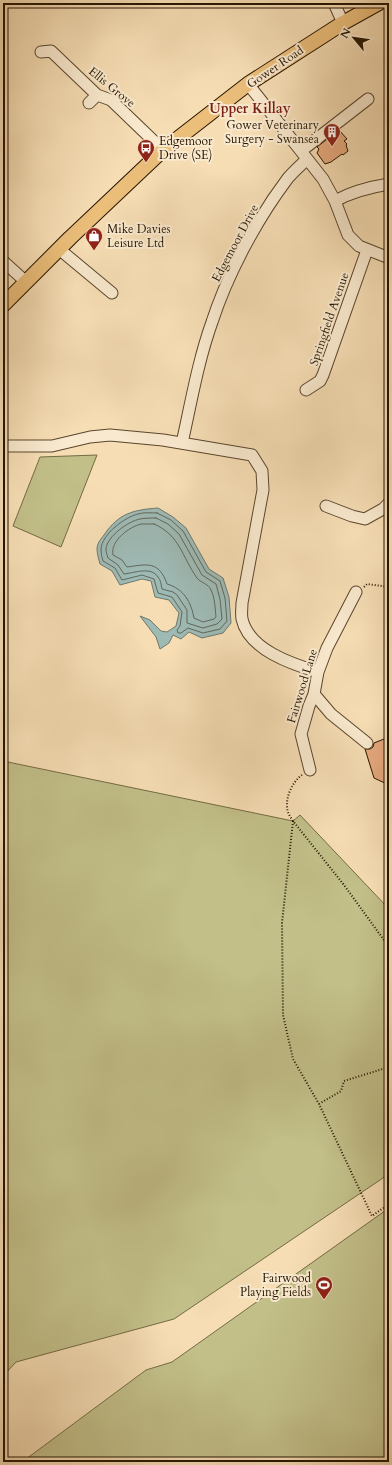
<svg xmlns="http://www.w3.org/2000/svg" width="392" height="1465" viewBox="0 0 392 1465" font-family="Cardo,serif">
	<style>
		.green { fill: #c2bf89; stroke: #746a44 }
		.water { fill: #9ebab5; stroke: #6e786d }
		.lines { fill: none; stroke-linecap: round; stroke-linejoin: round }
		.shore { stroke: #62675a; stroke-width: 1 }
		.building { fill: #e6a97e; stroke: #261400 }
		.minor-casing { stroke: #5a462d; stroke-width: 13 }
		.major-casing { stroke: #261400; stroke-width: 16 }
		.path { stroke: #261400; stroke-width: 2; stroke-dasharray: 1 2; stroke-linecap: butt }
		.minor { stroke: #f9e9ce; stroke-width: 11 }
		.major { stroke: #ebbe7a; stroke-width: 14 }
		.labels { text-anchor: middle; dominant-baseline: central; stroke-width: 4; stroke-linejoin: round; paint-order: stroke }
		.street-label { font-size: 12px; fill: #261400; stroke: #f9e9ce }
		.poi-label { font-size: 12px; fill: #261400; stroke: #f9e9ce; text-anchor: end }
		.quarter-label { font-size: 14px; font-weight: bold; fill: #7a1f14; stroke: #f9e9ce }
	</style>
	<rect width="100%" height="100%" fill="#f6ddb4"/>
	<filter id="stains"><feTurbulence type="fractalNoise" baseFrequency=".005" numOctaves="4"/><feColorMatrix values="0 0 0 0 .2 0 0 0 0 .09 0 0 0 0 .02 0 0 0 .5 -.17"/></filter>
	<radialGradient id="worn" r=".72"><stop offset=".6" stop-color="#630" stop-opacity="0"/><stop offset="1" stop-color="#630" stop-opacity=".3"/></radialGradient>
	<path class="green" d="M97,455L61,547L13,526L40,457Z
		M3,761L293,821L300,815L389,909V1170L383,1178L174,1319L16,1362L3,1376Z
		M389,1208V1462H22L146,1370L172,1362Z"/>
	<path class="water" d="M158,508L173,517L186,528L209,569L223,578L229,597L231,623L223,633L202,638L189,632L181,639L173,635L169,643L160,649L156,637L140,616L150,620L161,631L167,632L176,626L179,613L169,600L155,597L151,581L142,579L120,585L112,571L100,564C99,560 97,554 97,549C97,543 101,539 104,535C119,513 133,510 158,508Z"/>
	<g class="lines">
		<path class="shore" d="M157,513L171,520L183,531L206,572L220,581L225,598L227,621L220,629L203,633L188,628L181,633H178L177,630L180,626L182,612L172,597L158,593L154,579L142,575L122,580L115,568L103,561C102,558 101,553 101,549C102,534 125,517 138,514C144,512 151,513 157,513Z
			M156,518L168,524L179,534L202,575L216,584L220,599L222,619L217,624L203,628L187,623V610L177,595L173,592L162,589C161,585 161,580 158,577C151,566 134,573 124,574L118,565L108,558C107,555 106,552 106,549C107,536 129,521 140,519C145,518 151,518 156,518Z
			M154,524C180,535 182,557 197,578C201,583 209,584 211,590C215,598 215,608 216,617L214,619L203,622L194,618C191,602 184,589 167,584C159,561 148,564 127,567L122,560L113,555C110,541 129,527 141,524C145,524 150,524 154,524Z"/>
	</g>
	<path class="building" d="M339,130L347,139L344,141L347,144L346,145L348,151L343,155L342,154L331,162L325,164L317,153L319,149L317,147Z
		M389,737V785L374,778L365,749H370L373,747L374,743Z"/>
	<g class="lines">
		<defs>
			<path id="minor" d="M334,3L343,23
				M41,52L51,51L97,95L111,100L163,150
				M248,84L323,179L335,201L348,235L359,246L389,258
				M89,103L97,95
				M301,151L368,99
				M335,201C353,191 370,187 389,184
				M59,249L112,293
				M3,261L26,282
				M306,390L320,381L323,375L367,250
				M182,443C191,403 198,361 212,322C228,273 257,219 288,178C294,171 301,165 307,159
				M3,446H52L90,437L110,435L163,440L252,455L262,471L263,490L242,603C242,608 241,614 242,619C249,650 292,664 318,672
				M326,506L352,516L365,519L383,509L389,503
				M314,694L331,714L367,743
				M310,770L301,734L309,706L314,694L318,672L327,648L356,592"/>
			<path id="major" d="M3,305L70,238L163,150L248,84L343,23L379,3"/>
		</defs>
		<use href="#minor" class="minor-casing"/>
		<use href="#major" class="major-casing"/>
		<path class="path" d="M364,587L367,584L389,587
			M302,775C292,782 284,799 288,812C289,815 291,818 293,821L344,885L389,947
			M293,821L282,923L283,1015L293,1059L319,1104L372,1216L389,1204
			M319,1104L341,1091L344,1081L389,1067"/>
		<use href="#minor" class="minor"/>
		<use href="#major" class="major"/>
	</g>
	<defs>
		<symbol id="building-pin" viewBox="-11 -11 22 30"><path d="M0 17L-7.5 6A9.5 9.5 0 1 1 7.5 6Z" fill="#8f2418" stroke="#f9e9ce"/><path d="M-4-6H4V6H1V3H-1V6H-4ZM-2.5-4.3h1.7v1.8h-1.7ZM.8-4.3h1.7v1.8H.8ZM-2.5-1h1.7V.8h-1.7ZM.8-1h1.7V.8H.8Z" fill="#fff"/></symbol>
		<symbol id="bus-pin" viewBox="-11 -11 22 30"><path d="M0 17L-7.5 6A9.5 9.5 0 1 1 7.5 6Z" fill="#8f2418" stroke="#f9e9ce"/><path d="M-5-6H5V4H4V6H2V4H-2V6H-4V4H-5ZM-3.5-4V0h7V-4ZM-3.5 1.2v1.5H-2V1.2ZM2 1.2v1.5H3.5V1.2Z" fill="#fff"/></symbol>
		<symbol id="shop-pin" viewBox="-11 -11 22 30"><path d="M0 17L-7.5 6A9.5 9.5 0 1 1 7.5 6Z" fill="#8f2418" stroke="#f9e9ce"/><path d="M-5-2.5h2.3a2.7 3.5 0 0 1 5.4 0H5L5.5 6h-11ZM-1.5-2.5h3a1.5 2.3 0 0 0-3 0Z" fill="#fff"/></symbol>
		<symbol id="stadium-pin" viewBox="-11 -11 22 30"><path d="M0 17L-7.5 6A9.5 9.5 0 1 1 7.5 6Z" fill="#8f2418" stroke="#f9e9ce"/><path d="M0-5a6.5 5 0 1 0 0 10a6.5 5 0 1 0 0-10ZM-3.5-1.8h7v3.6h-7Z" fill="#fff"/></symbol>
	</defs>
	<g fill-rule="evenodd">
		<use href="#building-pin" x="322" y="122" width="20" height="27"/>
		<use href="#bus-pin" x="136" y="138" width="20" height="27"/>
		<use href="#shop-pin" x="84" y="226" width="20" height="27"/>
		<use href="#stadium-pin" x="314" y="1275" width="20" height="27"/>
	</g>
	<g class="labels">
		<g class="street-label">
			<text transform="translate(275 67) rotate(-34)">Gower Road</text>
			<text transform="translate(112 87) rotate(39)">Ellis Grove</text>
			<text transform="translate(235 243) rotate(-62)">Edgemoor Drive</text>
			<text transform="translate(329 319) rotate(-71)">Springfield Avenue</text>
			<text transform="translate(302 686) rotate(-73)">Fairwood Lane</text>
		</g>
		<g class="poi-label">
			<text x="319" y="125">Gower Veterinary<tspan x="319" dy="14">Surgery - Swansea</tspan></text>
			<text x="159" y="141" text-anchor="start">Edgemoor<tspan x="159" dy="14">Drive (SE)</tspan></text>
			<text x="107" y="229" text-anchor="start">Mike Davies<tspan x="107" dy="14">Leisure Ltd</tspan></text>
			<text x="311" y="1278">Fairwood<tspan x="311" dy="14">Playing Fields</tspan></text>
		</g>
		<g class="quarter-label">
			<text x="250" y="108">Upper Killay</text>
		</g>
	</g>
	<rect width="392" height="1465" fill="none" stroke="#f6ddb4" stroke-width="16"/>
	<rect x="4" y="4" width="384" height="1457" fill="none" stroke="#261400" stroke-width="2"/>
	<rect x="8" y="8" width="376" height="1449" fill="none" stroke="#261400"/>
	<g transform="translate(354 38) rotate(299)" stroke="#f9e9ce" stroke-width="3" paint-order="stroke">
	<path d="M0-3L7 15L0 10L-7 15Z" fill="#261400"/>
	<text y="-6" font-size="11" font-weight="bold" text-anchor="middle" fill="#261400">N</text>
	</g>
	<rect width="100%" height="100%" filter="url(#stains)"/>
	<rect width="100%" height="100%" fill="url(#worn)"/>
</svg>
